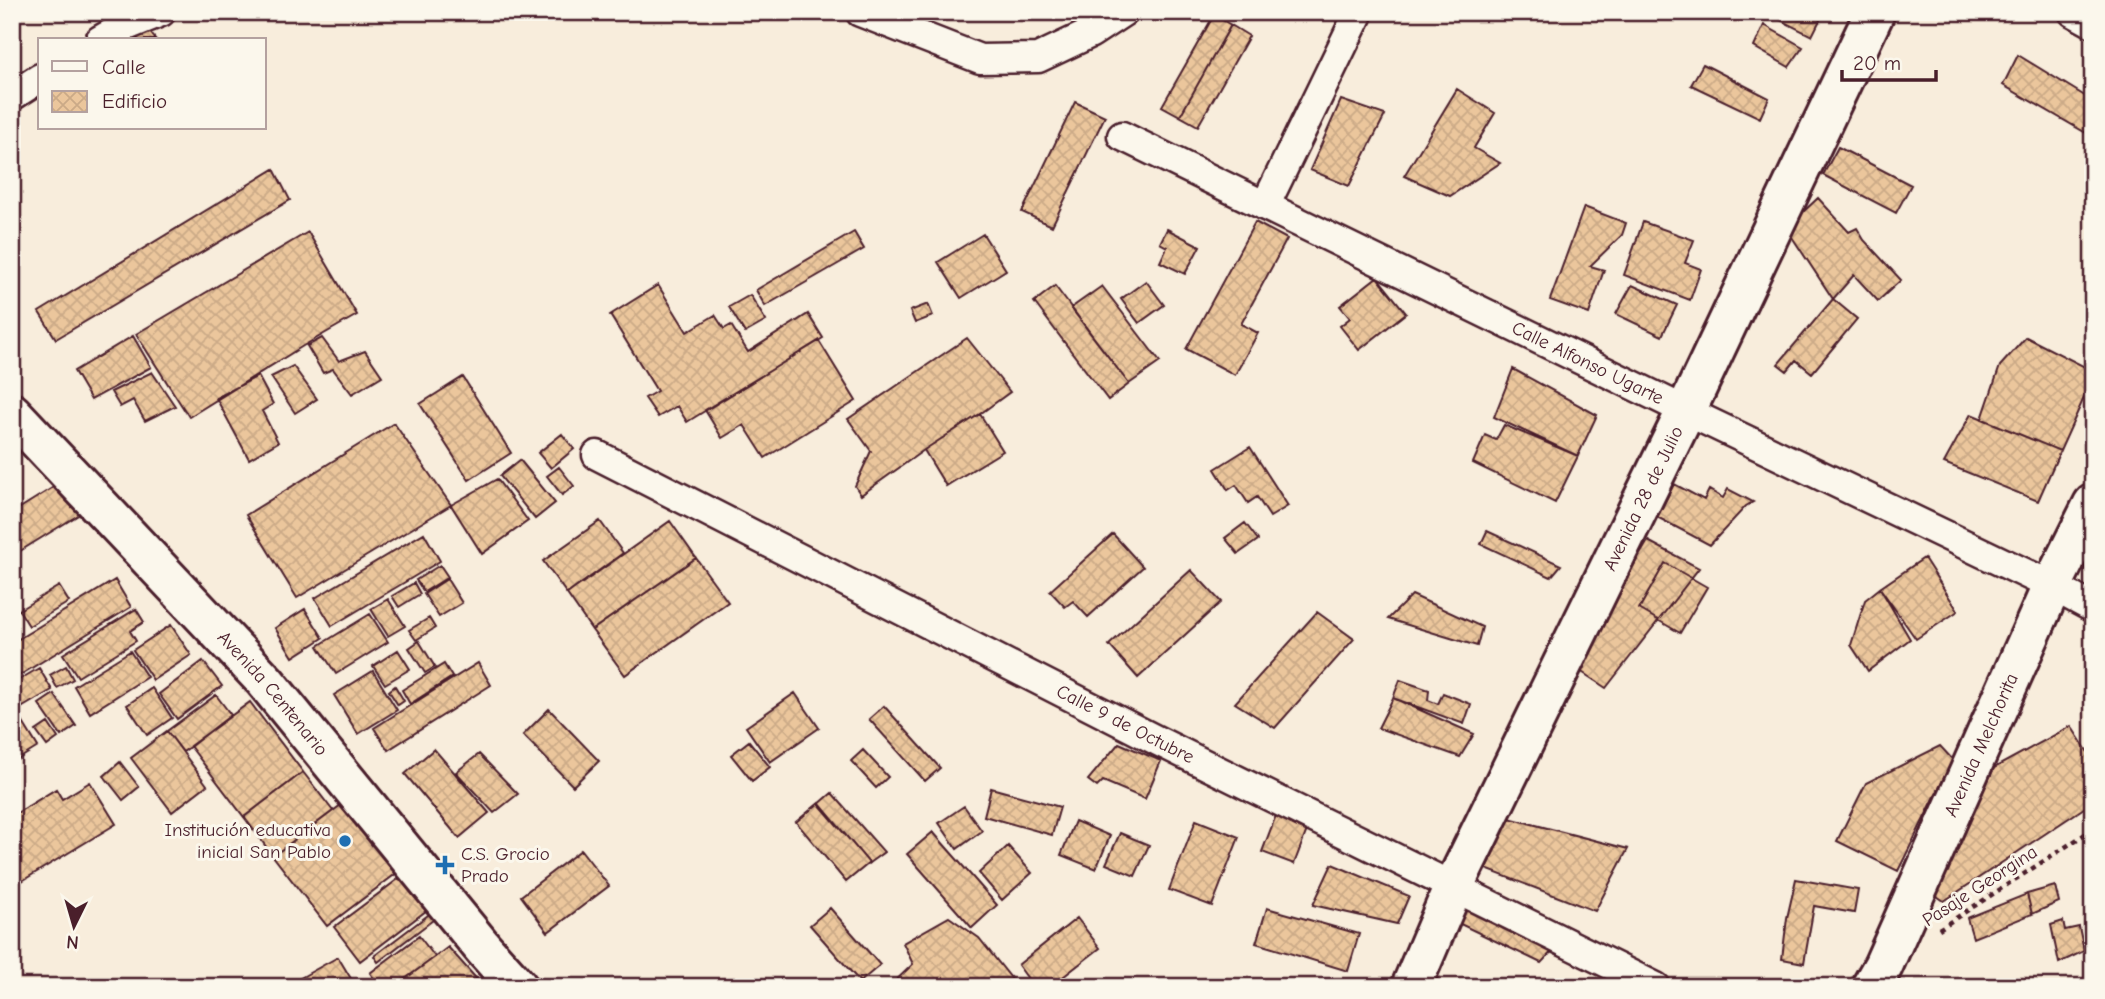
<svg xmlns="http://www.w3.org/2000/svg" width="2105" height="999" viewBox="0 0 2105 999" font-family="'Comic Neue',sans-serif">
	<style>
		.building { fill: url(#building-cross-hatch); stroke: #4a1f2b; stroke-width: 2 }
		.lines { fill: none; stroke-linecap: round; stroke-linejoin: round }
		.street-casing { stroke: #4a1f2b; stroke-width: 33 }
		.secondary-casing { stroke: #4a1f2b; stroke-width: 44 }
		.path { stroke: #4a1f2b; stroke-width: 4.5; stroke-dasharray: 5 5; stroke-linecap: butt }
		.street { stroke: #fbf7ec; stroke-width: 28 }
		.secondary { stroke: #fbf7ec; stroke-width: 38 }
		.poi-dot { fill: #1f6fb2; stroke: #fbf7ec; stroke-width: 2.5 }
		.labels { text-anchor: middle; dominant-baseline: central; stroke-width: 6; stroke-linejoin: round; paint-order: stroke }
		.street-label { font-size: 19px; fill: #4a1f2b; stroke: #fbf7ec }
		.poi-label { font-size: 19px; fill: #4a1f2b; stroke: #fbf7ec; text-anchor: end }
	</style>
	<defs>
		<pattern id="building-cross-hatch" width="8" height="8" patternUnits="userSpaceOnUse" patternTransform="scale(1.75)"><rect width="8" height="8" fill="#ebc69c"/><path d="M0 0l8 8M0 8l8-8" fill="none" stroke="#cbaa87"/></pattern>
	</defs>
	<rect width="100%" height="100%" fill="#f8eddc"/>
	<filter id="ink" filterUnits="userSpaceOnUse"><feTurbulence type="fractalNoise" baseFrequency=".0143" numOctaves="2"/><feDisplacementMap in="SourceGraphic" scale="14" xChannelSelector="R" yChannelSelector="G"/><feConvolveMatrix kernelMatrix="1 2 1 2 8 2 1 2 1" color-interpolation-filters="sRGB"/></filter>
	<g filter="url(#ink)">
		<path class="building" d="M1768,12H1824L1812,36L1768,14Z
			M1214,15L1231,25L1180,116L1162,106Z
			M1231,25L1249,36L1198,126L1180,116Z
			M1764,25L1803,47L1789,67L1754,47Z
			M145,26L156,40H125Z
			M2018,55L2093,101V137L2003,85Z
			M1703,64L1769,98L1760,118L1691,85Z
			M1457,89L1495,113L1474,148L1500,163L1450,196L1404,176Z
			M1341,100L1385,115L1349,186L1310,170Z
			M1075,102L1105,116L1052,226L1022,212Z
			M1838,147L1911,185L1896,213L1823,175Z
			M274,169L290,200L56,339L39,312Z
			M1818,198L1849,232L1857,228L1864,240L1901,280L1878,301L1854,275L1833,299L1786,228Z
			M1584,207L1626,223L1622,235L1590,266L1604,270L1589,314L1550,300Z
			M1255,222L1287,239L1241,324L1258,333L1235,375L1186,349Z
			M1643,222L1694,240L1685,263L1701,269L1690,300L1624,275Z
			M1167,229L1200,246L1185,274L1160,262L1167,247L1160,243Z
			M308,232L357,315L303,346L189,417L136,334Z
			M854,232L864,249L765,306L756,290Z
			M983,234L1006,270L961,298L938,262Z
			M1377,277L1406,313L1359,350L1340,326L1350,318L1340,306Z
			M1146,281L1164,305L1139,323L1121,299Z
			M658,285L687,332L715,315L724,329L731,325L748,352L808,314L823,338L687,422L677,406L658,417L645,398L657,391L610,315Z
			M1632,285L1677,305L1662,336L1616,314Z
			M1055,286L1129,384L1108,400L1034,302Z
			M1102,286L1160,362L1129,384L1071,308Z
			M750,295L766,321L745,333L729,307Z
			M1833,299L1857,319L1812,373L1796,360L1787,371L1778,364Z
			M928,304L933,316L915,323L910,311Z
			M133,336L151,367L91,400L74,371Z
			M2026,337L2093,371V378L2060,451L1982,419L2000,366Z
			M322,338L339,361L365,351L382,376L352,394L333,369L323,373L307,346Z
			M967,338L1010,392L980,414L924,450L861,495L855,486L871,451L848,419Z
			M819,341L856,401L765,458L744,425L722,438L705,410Z
			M293,366L317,399L295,413L271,377Z
			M1513,369L1597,415L1578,456L1494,417Z
			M152,372L175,406L145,421L133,400L120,407L111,392Z
			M258,376L273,404L262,411L278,442L249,459L216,398Z
			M463,377L511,453L469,480L420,404Z
			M980,414L1003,451L946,486L924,450Z
			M1971,414L2060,451L2038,501L1944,463Z
			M394,423L451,505L297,598L246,515Z
			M1504,425L1578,456L1555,503L1473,463L1485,435L1496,440Z
			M562,434L574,449L551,468L538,453Z
			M1250,447L1288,506L1270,517L1257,497L1248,503L1236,485L1228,490L1215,469Z
			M520,460L555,503L535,519L500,476Z
			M559,467L574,486L562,495L547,476Z
			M68,478L88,509L12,556V513Z
			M497,479L528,521L482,554L451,505Z
			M1674,484L1704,500L1709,490L1723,498L1728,489L1753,502L1746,506L1710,545L1657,517Z
			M600,521L623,553L567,594L543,561Z
			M670,521L696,558L592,630L567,594Z
			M1245,523L1258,540L1238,554L1225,538Z
			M1487,531L1561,565L1551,577L1481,544Z
			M424,533L440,561L332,626L315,598Z
			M1113,534L1143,567L1088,617L1073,601L1065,607L1050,591Z
			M1648,541L1699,568L1606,688L1574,667Z
			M696,558L728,602L625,675L592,630Z
			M1924,558L1958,611L1916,639L1880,588Z
			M1665,563L1707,587L1680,633L1639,609Z
			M440,565L448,577L424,592L416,580Z
			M1191,570L1221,602L1138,678L1109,645Z
			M447,579L462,603L439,617L424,594Z
			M115,580L131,607L12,680V643Z
			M414,583L420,594L399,607L392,596Z
			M59,586L69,602L29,626L19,610Z
			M1880,588L1910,639L1868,671L1851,645L1865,600Z
			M1412,595L1482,627L1477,646L1388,619Z
			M388,599L405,626L388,636L371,609Z
			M136,609L144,622L130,631L136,641L78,677L63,654Z
			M305,609L323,638L293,657L275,628Z
			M1317,612L1354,639L1275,728L1235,703Z
			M370,614L388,642L336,674L318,646Z
			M429,618L435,628L416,640L409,630Z
			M171,625L191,655L153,680L133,650Z
			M419,641L435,667L425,673L409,648Z
			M398,650L410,669L385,684L373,666Z
			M130,651L147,677L90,713L74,686Z
			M203,661L222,686L177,719L159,694Z
			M478,663L491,685L388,750L374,728Z
			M444,664L452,677L410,704L402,690Z
			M66,666L73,679L57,688L50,675Z
			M39,668L52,690L16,711L12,706V684Z
			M373,671L397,710L358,734L334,695Z
			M1400,680L1429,690L1428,700L1438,704L1443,693L1471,704L1464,724L1393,698Z
			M395,686L404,701L398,705L389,691Z
			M152,688L172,718L147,735L127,705Z
			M795,693L819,728L770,762L746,727Z
			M54,694L76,726L61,736L39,704Z
			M216,695L231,715L183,752L167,731Z
			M1393,698L1474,734L1460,757L1378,728Z
			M250,702L303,772L244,817L190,746Z
			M884,706L940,768L925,781L869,719Z
			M549,709L599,761L573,786L523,735Z
			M19,716L38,747L12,763V721Z
			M48,723L58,738L47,746L36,731Z
			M2071,726L2093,760V802L1944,901L1934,894L1994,768Z
			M167,731L207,785L172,812L131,758Z
			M749,741L770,767L752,781L731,755Z
			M1119,743L1161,761L1145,799L1103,781L1097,787L1088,780Z
			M1940,746L1953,760L1898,871L1837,841L1866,783Z
			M434,749L489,813L459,838L405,774Z
			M863,750L888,777L876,788L851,761Z
			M479,754L518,794L494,813L456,772Z
			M120,762L139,787L123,800L104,776Z
			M303,772L333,811L273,856L244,817Z
			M90,782L116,824L12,887V816L56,789L62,799Z
			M991,788L1060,807L1052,835L984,816Z
			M832,793L884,852L869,863L819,804Z
			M353,796L406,866L327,926L273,856Z
			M819,803L869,863L846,882L796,822Z
			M964,806L982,831L957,849L939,823Z
			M1278,810L1310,822L1294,864L1262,852Z
			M1505,817L1628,849L1595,911L1478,866Z
			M1196,820L1239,837L1212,906L1169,890Z
			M1075,821L1110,836L1096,869L1061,855Z
			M933,832L997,905L972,928L907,854Z
			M1120,833L1149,845L1135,876L1106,864Z
			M1008,846L1032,873L1002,900L979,873Z
			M581,850L609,886L548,932L521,896Z
			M1332,864L1409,896L1397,924L1313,905Z
			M405,874L431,907L360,961L334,927Z
			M1796,879L1858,890L1854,913L1814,906L1804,963L1782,959L1787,918Z
			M2055,886L2059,902L2032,914L2027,894Z
			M2027,894L2032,914L1973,938L1967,918Z
			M1459,906L1485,907L1558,945L1541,963L1452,920Z
			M830,908L880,965L860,982L810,925Z
			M1267,908L1359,934L1348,971L1256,943Z
			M432,912L437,917L378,962L374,956Z
			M949,917L979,938L1018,987H889L913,964L903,943Z
			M1077,918L1100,948L1050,987H1034L1018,965Z
			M2063,921L2065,930L2079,927L2084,951L2059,963L2051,925Z
			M419,936L435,957L394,987H380L370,973Z
			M448,947L483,986L394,987L435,957Z
			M338,957L356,987H299L295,981Z"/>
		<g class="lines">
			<defs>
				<g id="street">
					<path d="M860,12L980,59L1038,58L1091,33L1123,12"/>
					<path d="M2073,12L2093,23"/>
					<path d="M100,40L119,29L161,12"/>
					<path d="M12,96L40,78"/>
					<path id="s1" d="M1122,136L1686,411L2052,586L2093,608"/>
					<path d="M1265,206L1359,12"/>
					<path id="s2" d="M597,455L1158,741L1656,987"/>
				</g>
				<g id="secondary">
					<path id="s3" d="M12,413L265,681L483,948L518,987"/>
					<path id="s4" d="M1411,987L1454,886L1686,411L1875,12"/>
					<path id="s5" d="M1871,987L1883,966L2052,586L2093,504"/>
				</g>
			</defs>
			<use href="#street" class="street-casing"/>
			<use href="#secondary" class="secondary-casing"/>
			<path class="path" d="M1939,929L2093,829"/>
			<use href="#street" class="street"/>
			<use href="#secondary" class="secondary"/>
		</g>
	</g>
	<g class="poi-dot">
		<circle cx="345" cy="841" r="7"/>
		<path d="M441.5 854.5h7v7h7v7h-7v7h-7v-7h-7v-7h7z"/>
	</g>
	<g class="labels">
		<g class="street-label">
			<text stroke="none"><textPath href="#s1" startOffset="518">Calle Alfonso Ugarte</textPath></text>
			<text stroke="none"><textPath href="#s4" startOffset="541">Avenida 28 de Julio</textPath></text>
			<text stroke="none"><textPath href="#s3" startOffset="383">Avenida Centenario</textPath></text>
			<text stroke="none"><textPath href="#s2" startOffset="593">Calle 9 de Octubre</textPath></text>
			<text stroke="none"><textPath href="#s5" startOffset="266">Avenida Melchorita</textPath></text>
			<text transform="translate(1980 886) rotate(-33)">Pasaje Georgina</text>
		</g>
		<g class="poi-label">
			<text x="331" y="830">Institución educativa<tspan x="331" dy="22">inicial San Pablo</tspan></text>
			<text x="461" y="854" text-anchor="start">C.S. Grocio<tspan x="461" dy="22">Prado</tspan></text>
		</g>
	</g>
	<rect width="2105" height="999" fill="none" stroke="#fbf7ec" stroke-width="42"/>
	<rect x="21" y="21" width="2063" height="957" fill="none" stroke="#4a1f2b" stroke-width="2.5" filter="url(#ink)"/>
	<rect x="38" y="38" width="228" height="91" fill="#fbf7ec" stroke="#b4a19f" stroke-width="2"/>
	<rect x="52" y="61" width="35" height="10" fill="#fbf7ec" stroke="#b4a19f" stroke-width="2"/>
	<text x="102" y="74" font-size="21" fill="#4a1f2b">Calle</text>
	<rect x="52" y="91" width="35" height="21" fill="url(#building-cross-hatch)" stroke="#b4a19f" stroke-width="2"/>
	<text x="102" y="108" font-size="21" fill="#4a1f2b">Edificio</text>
	<g transform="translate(74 926) rotate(185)" stroke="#fbf7ec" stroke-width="5" paint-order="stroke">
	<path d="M0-5L12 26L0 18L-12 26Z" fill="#4a1f2b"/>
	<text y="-10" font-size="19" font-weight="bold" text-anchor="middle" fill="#4a1f2b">N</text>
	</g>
	<path d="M1842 70v10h94v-10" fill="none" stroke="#4a1f2b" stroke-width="3.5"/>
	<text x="1853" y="70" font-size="21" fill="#4a1f2b" stroke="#fbf7ec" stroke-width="5" paint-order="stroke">20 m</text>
</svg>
